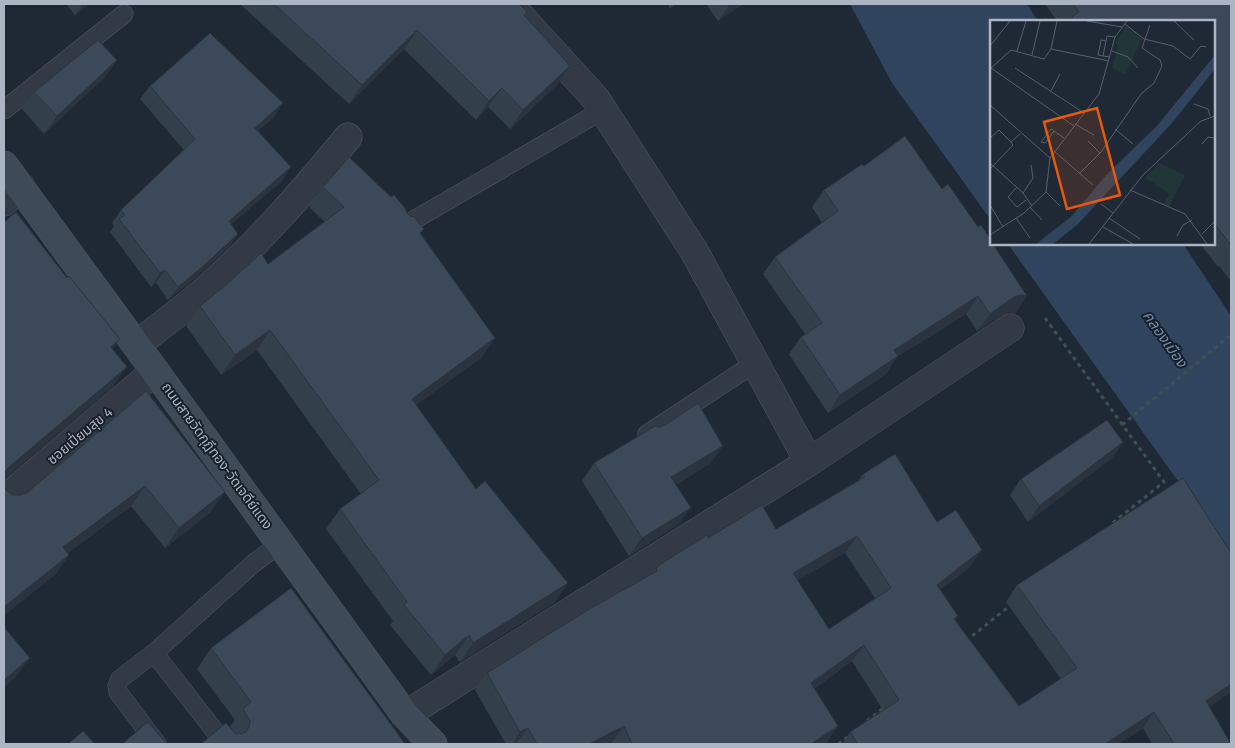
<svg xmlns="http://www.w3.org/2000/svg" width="1235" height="748" viewBox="0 0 1235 748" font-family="'Fira Sans','Noto Sans Thai',sans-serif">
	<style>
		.water { fill: #31445d }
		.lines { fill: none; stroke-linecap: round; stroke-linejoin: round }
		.service-casing { stroke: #4f5864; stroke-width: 19 }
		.minor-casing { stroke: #4f5864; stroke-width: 29 }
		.secondary-casing { stroke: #4f5864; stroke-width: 29 }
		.path { stroke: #3d5254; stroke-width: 3; stroke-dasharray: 4 4; stroke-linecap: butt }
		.service { stroke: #323a46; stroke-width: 18 }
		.minor { stroke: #323a46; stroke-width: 28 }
		.secondary { stroke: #3f4a59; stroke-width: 28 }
		.wall { fill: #343f4c; fill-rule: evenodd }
		.shaded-wall { fill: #2a333e }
		.building { fill: #3c4958; stroke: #2a333e; fill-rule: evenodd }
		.labels { text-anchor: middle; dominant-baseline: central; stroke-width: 4; stroke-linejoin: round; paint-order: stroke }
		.street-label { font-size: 14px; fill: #abb5c3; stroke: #17202a }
		.water-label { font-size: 15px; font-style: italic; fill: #738dad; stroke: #17202a }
		.inset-road { fill: none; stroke: #56616e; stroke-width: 1 }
		.view { fill: #e8590c; fill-opacity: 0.15; stroke: #e8590c; stroke-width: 2.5 }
		.inset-edge { fill: none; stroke: #abb5c3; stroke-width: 2.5 }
	</style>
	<rect width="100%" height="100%" fill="#1e2935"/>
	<path class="water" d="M850,4H1027L1038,21H991V220L892,83Z
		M1008,244H1183L1231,316V555Z"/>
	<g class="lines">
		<defs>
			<path id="service" d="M4,110L124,14
				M402,227L603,110
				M647,434L755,363
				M154,653L225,744
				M157,744L118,692L117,686L120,679L154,653L254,563L281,543"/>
			<path id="minor" d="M509,4L596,99L694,251L809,462
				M4,202L21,187
				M136,345C158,328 181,311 202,293C256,246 303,192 348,137
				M4,500L155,371
				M405,715L809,462L1010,328"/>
			<path id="secondary" d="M4,165L155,371L405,715L433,744"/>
		</defs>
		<use href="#service" class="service-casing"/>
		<use href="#minor" class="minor-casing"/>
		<use href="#secondary" class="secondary-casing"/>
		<path class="path" d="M1045,318L1164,482L1110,525
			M1122,425L1231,335
			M966,641L1012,604
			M867,721L886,706
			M838,744L849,736"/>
		<use href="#service" class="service"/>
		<use href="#minor" class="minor"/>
		<use href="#secondary" class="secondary"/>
	</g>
	<path class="wall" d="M66,4H89L75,15Z
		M240,4H519L557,85L510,129L488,107L476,120L404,49L349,104Z
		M667,4H676L670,8Z
		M706,4H743L718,21Z
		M1045,4H1231V281L1219,266L1218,267L1200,244H1214V21H1057Z
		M117,60L104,78L44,134L22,109L34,92Z
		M150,86L274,117L258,131L282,181L231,224L229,247L192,281L168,300L156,283L151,287L110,232L114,226L112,223L121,210L184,150L140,99Z
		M864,166L942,189L1027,296L1015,314L1009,312L1002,315L977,331L966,314L897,357L886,374L828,413L789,354L801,337L805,334L763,274L775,257L822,223L812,207L824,190Z
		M323,187L407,213L421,234L495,338L481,358L416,405L476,489L568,583L554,603L460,662L455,655L431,675L390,625L393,621L326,529L340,509L361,494L257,350L221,375L186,326L200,306L268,264L325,222L309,207Z
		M146,391L211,512L165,548L131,506L68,553L69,555L55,575L6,490L13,495H21L28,492Z
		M1123,442L1112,458L1028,522L1010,495L1021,479Z
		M594,463H711L676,485L678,525L629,556L582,481Z
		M863,474L937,522L970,567L940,590L958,616L955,620L1019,706L1061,679L1006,602L1017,585L1209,707L1231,744H1152L1143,728L1118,744H842L850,732L883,710L852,661L814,689L838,726L827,742L823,744H613L612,742L608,744H506L475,690L487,673L652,574L658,566L708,538L776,529L858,481ZM845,553L875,598L829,629L797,580Z
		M211,648L405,744H201L230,727L235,720L197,669Z"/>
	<path class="shaded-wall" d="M83,4H89L75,15Z
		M733,4H743L718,21L729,6Z
		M417,30L404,49L349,104L362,85Z
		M117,60L104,78L44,134L57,116Z
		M570,66L557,85L510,129L523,110Z
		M502,88L488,107L476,120L489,101Z
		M283,103L274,117L246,141L255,128Z
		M291,167L282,181L220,234L229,221Z
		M238,234L229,247L192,281L168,300L178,287Z
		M165,270L156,283L151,287L160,273Z
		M1021,295L1027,296L1015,314L1009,312L1002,315L977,331L990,314L1014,297Z
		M978,296L966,314L897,357L886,374L828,413L840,395L894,350Z
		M270,330L257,350L221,375L235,355Z
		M495,338L481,358L398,418L412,399Z
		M120,339L106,359L111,347Z
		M127,367L113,387L4,480V474L8,468Z
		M1123,442L1112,458L1028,522L1039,506Z
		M723,446L711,463L659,495L671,477Z
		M145,486L131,506L49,567L63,547Z
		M225,492L211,512L165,548L179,528Z
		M691,508L678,525L629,556L642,538Z
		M857,536L845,553L781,590L793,573Z
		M982,550L970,567L925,601L937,585Z
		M69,555L55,575L4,616V607Z
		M568,583L554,603L460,662L473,643Z
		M469,635L455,655L431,675L445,655Z
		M864,645L852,661L799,700L811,683Z
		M30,658L16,677L4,688V680Z
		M1231,684V692L1194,718L1206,701Z
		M1154,712L1143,728L1118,744H1105Z
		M624,726L612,742L608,744H589Z
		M838,726L827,742L823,744H811Z
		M528,728L516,744H512L520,732Z"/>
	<path class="building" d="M274,4H519L527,12L524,15L570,66L523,110L502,88L489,101L417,30L362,85Z
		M727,4H733L729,6Z
		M1073,4H1231V245L1214,223V21H1075L1072,17L1079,12Z
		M210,33L283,103L255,128L291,167L229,221L238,234L201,268L178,287L165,270L160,273L119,219L125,215L121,210L195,139L150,86Z
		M98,40L117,60L57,116L34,92Z
		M905,136L942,189L948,184L978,227L981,225L991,240V244H993L1027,296L1021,295L1014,297L990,314L978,296L894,350L898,356L840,395L801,337L822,323L775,257L838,211L824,190L862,164L864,166Z
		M349,157L391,197L394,195L405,208L407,213L410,216L414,217L424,229L420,233L495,338L412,399L476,489L485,481L568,583L473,643L469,635L445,655L404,605L407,602L340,509L379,480L270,330L235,355L200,306L226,285L261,253L268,264L344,207L323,187Z
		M16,212L67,278L69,276L120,339L111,347L127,367L8,468L4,474V221V222Z
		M146,391L225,492L179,528L145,486L63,547L69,555L4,607V486L6,490L13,495H21L28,492Z
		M698,403L723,446L671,477L691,508L642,538L594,463L655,426L660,427L665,425Z
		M1107,420L1123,442L1039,506L1021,479Z
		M895,454L937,522L956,510L982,550L937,585L958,616L954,619L1019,706L1077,668L1017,585L1183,478L1231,553V684L1206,701L1231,744H1174L1154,712L1105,744H858L850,732L899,700L864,645L811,683L838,726L811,744H632L624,726L589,744H537L528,728L520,732L487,673L586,611L657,571L656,568L658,567V566L707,535L708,538L762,505L776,529L865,477L863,474ZM857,536L891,588L829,629L793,573Z
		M291,588L398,734L405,744H201L226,723L235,733L241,734L246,732L249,727L250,721L243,709L251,702L211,648Z
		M4,627L30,658L4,680Z
		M148,722L167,744H122Z
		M83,731L95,744H68Z"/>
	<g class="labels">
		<g class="street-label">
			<text transform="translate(80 436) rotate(-40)">ซอยเปี่ยมสุข 4</text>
			<text transform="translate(217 456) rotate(54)">ถนนสายวัดกุฎีทอง-วัดเจดีย์แดง</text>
		</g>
		<g class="water-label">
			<text transform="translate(1165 339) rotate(55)">คลองเมือง</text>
		</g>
	</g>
	<g transform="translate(990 20)">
		<rect width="225" height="225" fill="#1e2935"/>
		<path d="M136,6L152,19L135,55L122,48L128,26L125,24ZM169,143L195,155L179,187L173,184L180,174L155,158Z" fill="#213637"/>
		<path d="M225,35V49L182,103L87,205L63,224H46L81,197L118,153L166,107Z" fill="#31445d"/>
		<path class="inset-road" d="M97,1L132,7M184,1L204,20M135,4L154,19L183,26L200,39L211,26L216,27M0,26L20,1M61,29L67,1M27,31L36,1M122,31L138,37L148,48M42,35L50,1M113,36L108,35L111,20L116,21M120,37L113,36L117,16L125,17M1,48L84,106M25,48L94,93M0,49L21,30L54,39L61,29L119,41M61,71L70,54M204,84L218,89L220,96M0,85L60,138M85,104L104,115M125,109L143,124M64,111L55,123L51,122L61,109L74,118M0,118L9,110L21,122L30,114M98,121L110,133M212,124L218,117L225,118M64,131L103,165M0,143L33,173L42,186M0,149L23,125L21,122M89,154L111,132L151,74L164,63L172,46L170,40L152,28L160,5M27,167L18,177L27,187L36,180M140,170L195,194L217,224M56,172L70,186M33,173L43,158L41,145M111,184L123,193M0,185L13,207M40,187L52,200M26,198L40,218M119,198L150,219M113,207L143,224M212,214L225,201M0,215L34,193L56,172L60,138L109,74L125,17L137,1M187,216L193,205L202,200M99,224L153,155L211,101L225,96"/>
		<path class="view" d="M107,88L130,175L77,189L54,102Z"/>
		<rect width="225" height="225" class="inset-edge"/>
	</g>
	<rect width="1235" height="748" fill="none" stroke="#abb5c3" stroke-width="10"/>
</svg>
